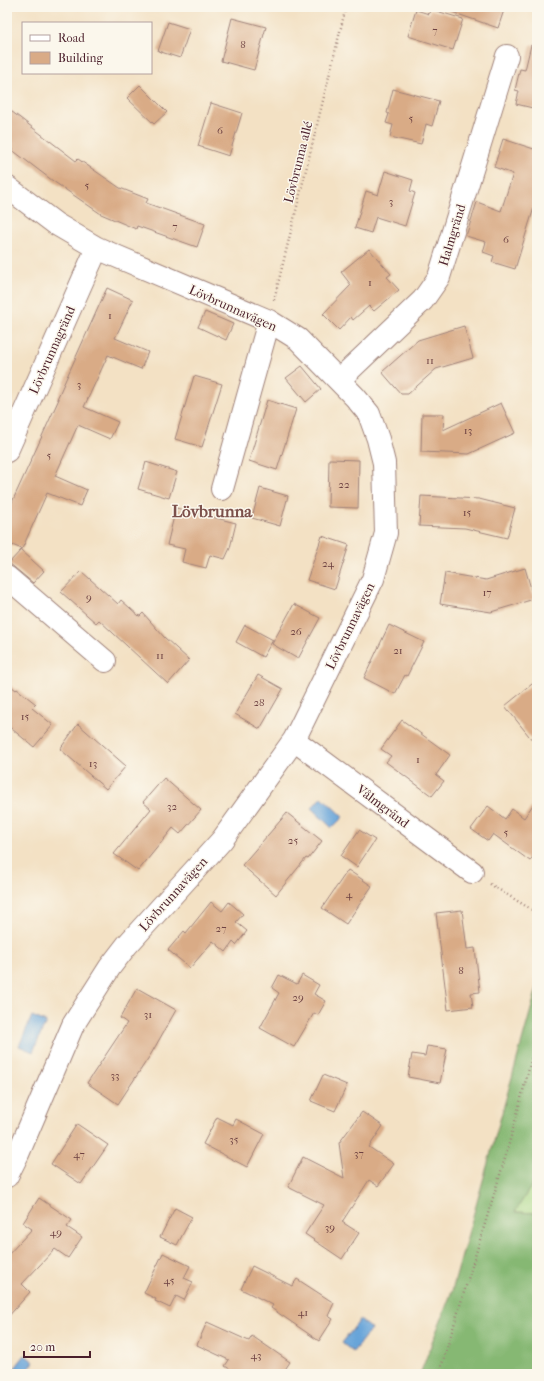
<svg xmlns="http://www.w3.org/2000/svg" width="544" height="1381" viewBox="0 0 544 1381" font-family="'IM FELL French Canon',serif">
	<style>
		.green { fill: #a8d886; stroke: #797c58 }
		.forest { fill: #86b873; stroke: #686c4f }
		.water { fill: #68a4d9; stroke: #596282 }
		.building { fill: #d9ab86 }
		.lines { fill: none; stroke-linecap: round; stroke-linejoin: round }
		.minor-casing { stroke: #9e8078; stroke-width: 24 }
		.path { stroke: #9e8078; stroke-width: 2.5; stroke-dasharray: 1 3; stroke-linecap: butt }
		.minor { stroke: #fff; stroke-width: 22 }
		.labels { text-anchor: middle; dominant-baseline: central; stroke-width: 3; stroke-linejoin: round; paint-order: stroke }
		.number-label { font-size: 11px; fill: #6e4242 }
		.street-label { font-size: 13px; fill: #4a1f2b; stroke: #fbf7ec }
		.district-label { font-size: 17px; font-weight: bold; fill: #7c504b; stroke: #fbf7ec }
	</style>
	<rect width="100%" height="100%" fill="#fbf7ec"/>
	<filter id="ink" filterUnits="userSpaceOnUse"><feTurbulence type="fractalNoise" baseFrequency=".025" numOctaves="2"/><feDisplacementMap in="SourceGraphic" scale="8" xChannelSelector="R" yChannelSelector="G"/><feConvolveMatrix kernelMatrix="1 2 1 2 8 2 1 2 1" color-interpolation-filters="sRGB"/></filter>
	<filter id="wash" filterUnits="userSpaceOnUse"><feTurbulence type="fractalNoise" baseFrequency=".012" numOctaves="4" result="noise"/><feDisplacementMap in="SourceGraphic" scale="16" xChannelSelector="R" yChannelSelector="G"/><feGaussianBlur stdDeviation="0.9" result="paint"/><feColorMatrix in="noise" values="0 0 0 0 0 0 0 0 0 0 0 0 0 0 0 0 0 1.4 0 .05"/><feComposite in="paint" operator="in"/></filter>
	<g filter="url(#wash)">
		<rect width="100%" height="100%" fill="#f3e1c4"/>
		<path class="green" d="M537,1177V1213L514,1212Z"/>
		<path class="forest" d="M537,988V1177L515,1212L537,1213V1374H420L452,1291Z"/>
		<path class="water" d="M322,797L343,817L332,828L311,808Z
			M32,1016L46,1022L33,1052L19,1046Z
			M360,1320L371,1329L353,1352L342,1343Z
			M25,1355L34,1362L25,1374H10Z"/>
		<g id="blocks">
			<path class="building" d="M447,7H505L498,28L446,10Z
				M430,9L463,19L453,50L408,36L416,10L429,14Z
				M232,18L266,27L254,70L221,61Z
				M168,22L190,29L180,58L158,51Z
				M531,45L537,46V109L516,104L519,91L515,90L520,69L525,70Z
				M140,85L167,112L154,124L127,98Z
				M393,89L439,101L432,126L426,124L421,144L390,137L393,125L386,123L389,114L387,113Z
				M211,103L242,113L229,156L198,146Z
				M7,108L76,161L78,159L120,188L148,199L146,203L205,224L197,247L137,226L136,229L101,214L53,181L7,146Z
				M503,139L537,150V198L515,269L492,262L494,256L483,252L486,242L466,236L477,202L501,211L513,174L494,167Z
				M385,171L413,180L410,191L415,193L405,226L376,217L371,233L355,228L366,191L378,195Z
				M369,249L391,274L387,277L399,290L374,311L369,306L353,320L351,317L339,330L323,314L351,285L341,272Z
				M107,288L133,300L115,338L148,352L141,369L108,355L84,407L118,422L110,439L78,425L55,476L87,490L80,506L47,493L22,549L7,543V513L59,399H57Z
				M205,312L233,324L226,340L198,327Z
				M464,326L473,358L436,369L408,394H401L382,372L418,340Z
				M302,366L321,389L306,402L286,378Z
				M194,376L222,384L202,447L175,439Z
				M267,400L296,409L277,470L249,461Z
				M501,403L515,433L469,454L421,452L422,414H444L443,430Z
				M329,459L359,460L358,508L328,507Z
				M146,462L177,472L169,498L138,489Z
				M260,488L288,496L280,526L252,518Z
				M421,496L479,499L515,508L507,538L465,528L419,526Z
				M176,508L236,523L230,548L225,559L210,555L206,568L182,562L185,549L167,545Z
				M322,536L349,545L335,589L307,580Z
				M21,550L44,571L33,583L9,563Z
				M525,568L534,599L491,612L440,604L445,573L486,580Z
				M81,571L118,604L121,600L139,616H140L143,613L164,637L189,660L168,684L99,620L96,623L61,592Z
				M294,604L320,618L298,659L272,644Z
				M245,625L273,640L263,657L236,642Z
				M389,625L424,642L407,676L405,675L395,694L364,678Z
				M258,675L283,689L260,729L235,714Z
				M537,680V746L505,706Z
				M7,683L16,690L17,689L36,704L32,708L53,725L34,747L7,725Z
				M402,720L450,755L436,775L444,781L432,796L386,762L391,756L381,749Z
				M78,724L126,766L106,789L60,749Z
				M164,778L201,810L180,834L173,828L138,871L114,854L151,809L143,802Z
				M537,799V851L530,861L493,834L488,841L471,829L488,806L505,819L512,809L524,818Z
				M287,813L322,841L308,859L306,858L276,895L242,865Z
				M359,830L375,840L357,867L341,856Z
				M348,870L372,886L346,924L322,908Z
				M211,902L222,911L229,902L243,914L236,922L247,931L236,945L233,942L226,952L213,941L190,968L168,950L184,931L186,933Z
				M462,910L467,949L475,948L480,992L471,993L473,1007L448,1010L436,913Z
				M279,975L297,984L302,975L319,985L314,994L326,1001L318,1015L314,1013L294,1047L260,1028L279,993L272,988Z
				M137,988L176,1010L151,1054L118,1104L87,1083L127,1023L120,1018Z
				M427,1046L447,1049L440,1083L408,1077L412,1054L425,1056Z
				M323,1075L347,1085L335,1111L311,1101Z
				M362,1112L383,1126L369,1147L394,1164L378,1186L369,1180L342,1222L359,1233L342,1259L305,1234L324,1205L288,1187L303,1157L344,1178L339,1143Z
				M217,1117L233,1125L236,1119L264,1134L247,1167L203,1144Z
				M77,1124L108,1145L81,1184L51,1164Z
				M39,1198L72,1220L67,1227L82,1237L68,1258L55,1249L22,1284L30,1292L7,1318V1256L32,1229L23,1223Z
				M175,1208L192,1217L177,1245L160,1237Z
				M163,1253L190,1266L184,1278L193,1282L184,1300L176,1296L170,1308L155,1301L156,1299L144,1293Z
				M252,1266L292,1286L297,1279L334,1303L328,1316L333,1319L319,1341L271,1308L273,1305L241,1289Z
				M207,1322L249,1341L252,1336L290,1362L282,1374H238L225,1366L229,1360L197,1345Z"/>
		</g>
	</g>
	<g filter="url(#ink)">
		<use href="#blocks" fill-opacity="0" stroke="#9e8078" stroke-width="1"/>
		<g class="lines">
			<defs>
				<path id="minor" d="M7,187L56,224L97,248L269,321L298,339L355,397L369,414L378,439L384,463L386,533L373,579L294,740L222,840L127,945L110,967L73,1025L18,1154L7,1176
					M339,380L423,300L439,277L507,56
					M7,451L97,248
					M222,489L269,321
					M7,577L105,661
					M294,740L472,872"/>
			</defs>
			<use href="#minor" class="minor-casing"/>
			<path class="path" d="M274,300L346,7
				M490,884L537,913
				M439,1374L506,1155L537,1038"/>
			<use href="#minor" class="minor"/>
		</g>
	</g>
	<g class="labels">
		<g class="number-label">
			<text x="435" y="30">7</text>
			<text x="243" y="44">8</text>
			<text x="411" y="118">5</text>
			<text x="220" y="130">6</text>
			<text x="87" y="185">5</text>
			<text x="391" y="201">3</text>
			<text x="175" y="226">7</text>
			<text x="506" y="239">6</text>
			<text x="370" y="282">1</text>
			<text x="110" y="315">1</text>
			<text x="430" y="360">11</text>
			<text x="79" y="384">3</text>
			<text x="468" y="430">13</text>
			<text x="49" y="455">5</text>
			<text x="344" y="484">22</text>
			<text x="467" y="512">15</text>
			<text x="328" y="563">24</text>
			<text x="487" y="592">17</text>
			<text x="89" y="597">9</text>
			<text x="296" y="631">26</text>
			<text x="398" y="650">21</text>
			<text x="160" y="655">11</text>
			<text x="259" y="702">28</text>
			<text x="25" y="716">15</text>
			<text x="418" y="759">1</text>
			<text x="93" y="763">13</text>
			<text x="172" y="806">32</text>
			<text x="506" y="832">5</text>
			<text x="293" y="840">25</text>
			<text x="349" y="894">4</text>
			<text x="221" y="928">27</text>
			<text x="461" y="970">8</text>
			<text x="298" y="997">29</text>
			<text x="148" y="1014">31</text>
			<text x="115" y="1075">33</text>
			<text x="234" y="1139">35</text>
			<text x="359" y="1153">37</text>
			<text x="79" y="1154">47</text>
			<text x="330" y="1227">39</text>
			<text x="56" y="1232">49</text>
			<text x="169" y="1280">45</text>
			<text x="303" y="1312">41</text>
			<text x="256" y="1355">43</text>
		</g>
		<g class="street-label">
			<text transform="translate(298 162) rotate(-76)">Lövbrunna allé</text>
			<text transform="translate(452 235) rotate(-73)">Halmgränd</text>
			<text transform="translate(233 308) rotate(24)">Lövbrunnavägen</text>
			<text transform="translate(52 350) rotate(-66)">Lövbrunnagränd</text>
			<text transform="translate(350 626) rotate(-64)">Lövbrunnavägen</text>
			<text transform="translate(383 806) rotate(37)">Vålmgränd</text>
			<text transform="translate(173 894) rotate(-48)">Lövbrunnavägen</text>
		</g>
		<g class="district-label">
			<text x="212" y="511">Lövbrunna</text>
		</g>
	</g>
	<rect width="544" height="1381" fill="none" stroke="#fbf7ec" stroke-width="24"/>
	<rect x="22" y="22" width="130" height="52" fill="#fbf7ec" stroke="#b4a19f"/>
	<rect x="30" y="35" width="20" height="6" fill="#ffffff" stroke="#b4a19f"/>
	<text x="58" y="42" font-size="12" fill="#4a1f2b">Road</text>
	<rect x="30" y="52" width="20" height="12" fill="#d9ab86" stroke="#b4a19f"/>
	<text x="58" y="62" font-size="12" fill="#4a1f2b">Building</text>
	<path d="M24 1351v6h66v-6" fill="none" stroke="#4a1f2b" stroke-width="2"/>
	<text x="30" y="1351" font-size="12" fill="#4a1f2b" stroke="#fbf7ec" stroke-width="3" paint-order="stroke">20 m</text>
</svg>
